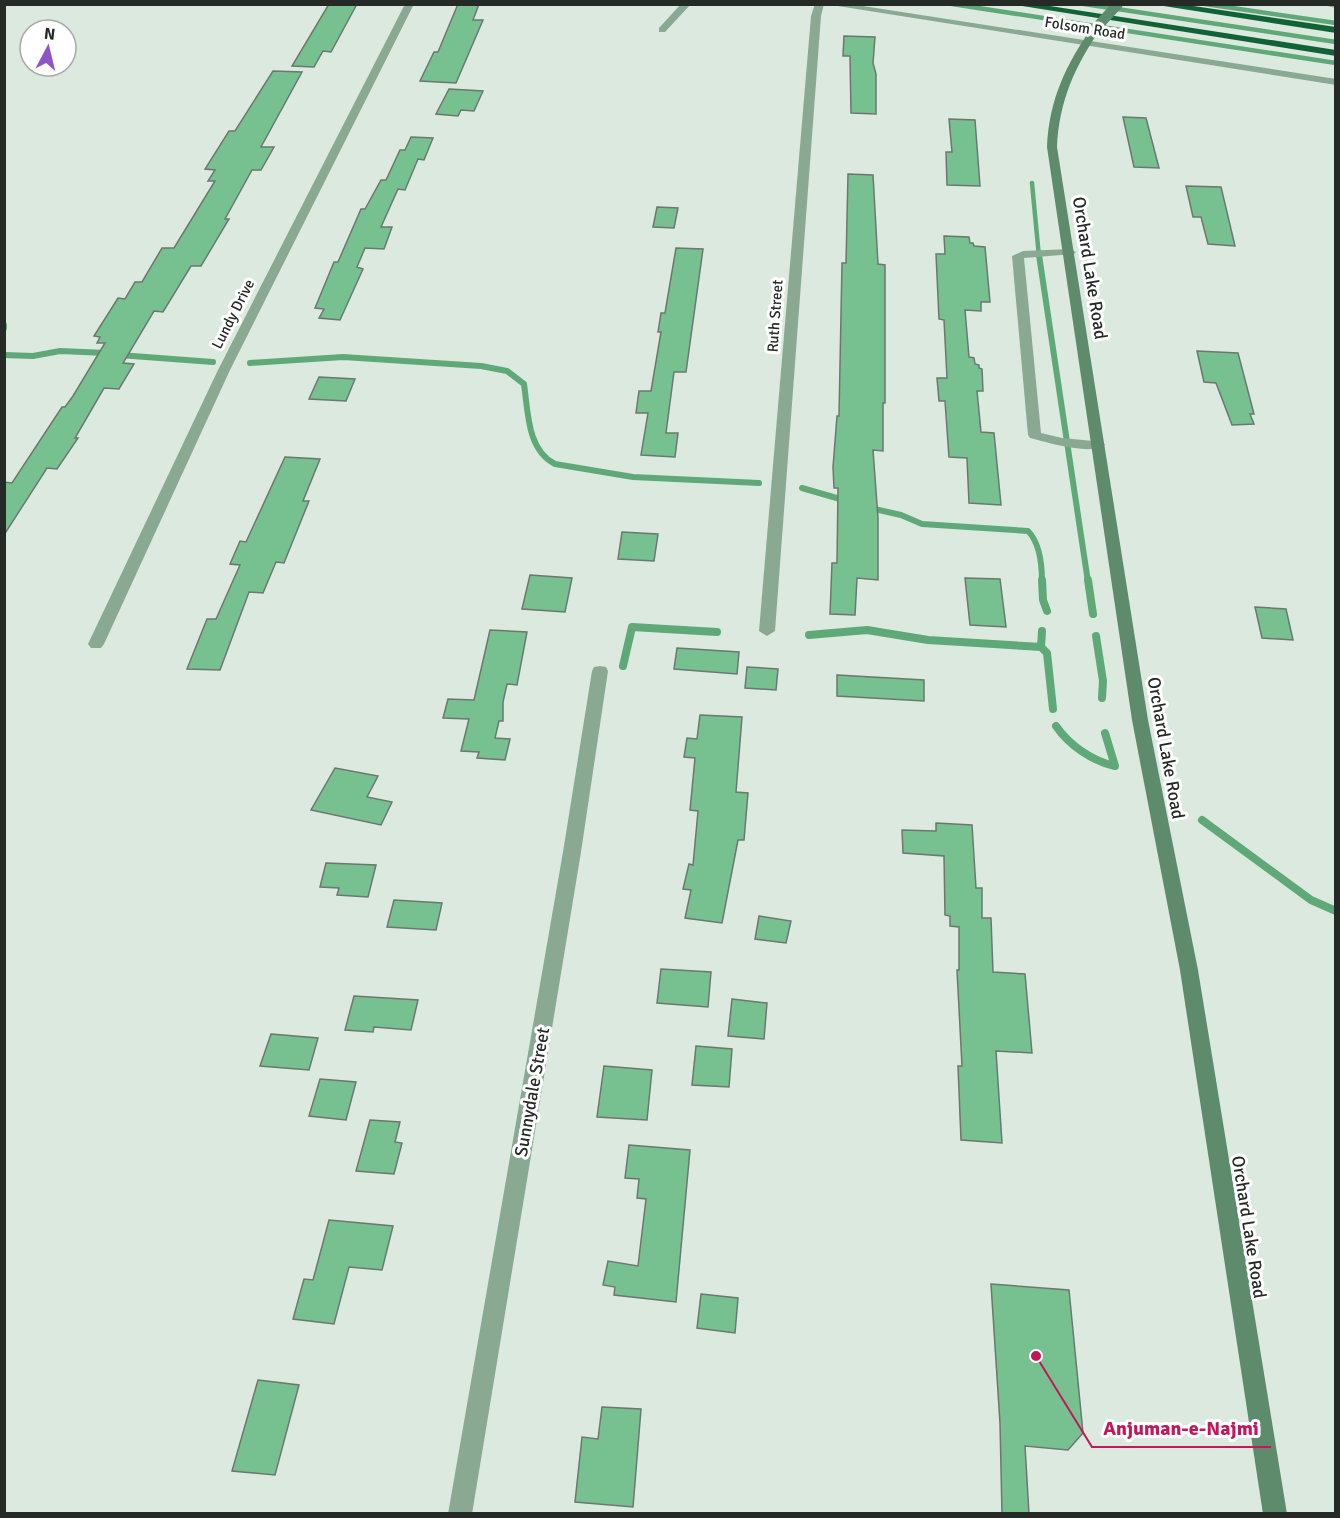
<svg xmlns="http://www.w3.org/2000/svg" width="1340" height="1518" viewBox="0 0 1340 1518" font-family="Signika,sans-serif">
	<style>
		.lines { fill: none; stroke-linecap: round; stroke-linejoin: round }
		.stream-far2 { stroke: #5fa878; stroke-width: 4.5 }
		.stream-far1 { stroke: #5fa878; stroke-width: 6 }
		.stream { stroke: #5fa878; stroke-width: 8 }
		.building { fill: #77c190; stroke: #6c786f; stroke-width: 1.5 }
		.minor { fill: #8aa993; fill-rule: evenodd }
		.tertiary { fill: #8aa993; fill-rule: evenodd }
		.secondary { fill: #5d8b6c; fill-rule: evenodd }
		.motorway { fill: #126237; fill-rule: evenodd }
		.secondary-bridge { stroke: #5d8b6c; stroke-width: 10 }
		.labels { text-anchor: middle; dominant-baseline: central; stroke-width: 6; stroke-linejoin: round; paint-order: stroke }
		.far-street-label { font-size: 15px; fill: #252a27; stroke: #fff }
		.street-label { font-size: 18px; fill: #252a27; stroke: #fff }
		.leader { fill: none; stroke: #c2185b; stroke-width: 2 }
		.callout-dot { fill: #c2185b; stroke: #fff; stroke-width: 2 }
		.callout-label { font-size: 20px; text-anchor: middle; font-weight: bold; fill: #c2185b; stroke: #fff; stroke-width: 6; stroke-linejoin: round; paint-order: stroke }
	</style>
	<rect width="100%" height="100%" fill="#dbe9df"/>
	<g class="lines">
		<path class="stream-far2" d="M952,4L1336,63
			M1084,4L1336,42
			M1205,4L1336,23
			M1032,183L1039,257"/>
		<path class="stream-far1" d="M1039,255L1088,582
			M4,325V328
			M4,355L33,356L60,351L107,353
			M119,355L213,362
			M250,363L343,357L481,366L507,371L524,384C528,411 527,450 555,464L633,477L759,483
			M802,488L847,501
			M870,508L901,515L922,524L1028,531C1040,543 1042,565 1042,582"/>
		<path class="stream" d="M1042,580L1043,600L1047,611
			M1088,580L1093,614
			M809,635L867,630L928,640L1041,647L1047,653L1053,709
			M1096,636L1103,681L1102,698
			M1041,647L1042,631
			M623,666L632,627L717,632
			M1056,726C1069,745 1092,761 1115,766L1105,733
			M1202,820L1311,900L1336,911"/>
	</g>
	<path class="building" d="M329,4H357L331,52L323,51L314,67L292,66Z
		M458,4H479L473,20H483L456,83L420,81L434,52H438Z
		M844,36L875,37L873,63L876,74V114L851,113L850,56H843Z
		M273,71L302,72L261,147H274L261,170H252L225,219H229L201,266H191L163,312L154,311L123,363L134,364L119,389L104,388L75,438H78L57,469L47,468L4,535V482L12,483L62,407H65L73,396L105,343H97L100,337L94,336L118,298L125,299L135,282H142L162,248H174L215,181H208L215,170L205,169L229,131H235Z
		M449,89L483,91L474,111L461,110L458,116L436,114Z
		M1123,117L1146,118L1159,168L1134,167Z
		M949,119L975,120L980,186L947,185L946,152H952Z
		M411,137L433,138L424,160L418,159L405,190L398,189L381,227H392L384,249L365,248L357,267L363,269L340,320L319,318L324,309L315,308L334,262H338L361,209H365L381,180H386L400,150H405Z
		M848,174L873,175L878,264L885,265V403H883V451L873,450L878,518V580L857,578L855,615L830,614L832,563H837L838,488H834L833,467L837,416H839L842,263H846Z
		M1186,186L1221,187L1235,246L1208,244L1201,217H1193Z
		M657,207L678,208L674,228L653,227Z
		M944,236L969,237L970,243H973L974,246L985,247L990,302H981V311L965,310L969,357L974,358L975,364L979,365V368L982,369L983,391H977L981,432L994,433L1001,505L969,503L967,458L949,457L945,401H939L937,378H947L944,320L939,319L936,254H945Z
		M676,248L703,249L686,372H674L666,433H678L675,457L641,455L648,413H636L639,391H651L661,332H658L661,313H665Z
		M1197,351L1238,353L1254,414H1250L1254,424L1232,425L1216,383L1204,382Z
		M319,377L355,379L346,401L309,399Z
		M285,457L320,459L303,501H309L284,563L276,562L263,593L249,592L220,670L187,669L207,619H216L240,565L230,564L240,541L246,542Z
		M622,532L658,534L654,561L618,559Z
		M530,575L572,578L565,612L522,609Z
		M965,578L1000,579L1006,627L970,625Z
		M1255,607L1286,609L1293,640L1262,638Z
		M490,630L527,632L517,685L507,684L503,702V721H499L495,738L510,739L505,760L477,758L479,752L461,751L469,719L443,718L448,699L474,700Z
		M677,648L739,652L737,674L674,669Z
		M747,667L778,669L776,690L745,688Z
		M837,675L924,680V701L837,696Z
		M700,715L742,717L736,792L748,793L744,840H738L722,923L685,918L691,890L683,889L689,864L693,865L698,811L690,810L695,758L684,757L687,738L697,739Z
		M335,768L378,776L367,797L392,802L381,825L311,810Z
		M936,823L972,825L976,888H982V918H991L993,972L1025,974L1032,1053L996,1051L1002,1143L961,1140L958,1066H962L957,970H959V927L950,926V916L945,915L944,856L903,853L902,830L936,831Z
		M326,863L376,865L368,897L337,895L339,888L320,887Z
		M394,900L442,903L436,930L387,927Z
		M759,916L791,921L786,943L755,939Z
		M661,969L711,972L708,1007L657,1003Z
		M354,996L418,1000L411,1030L374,1027L373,1032L345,1030Z
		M732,999L767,1003L764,1039L728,1036Z
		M271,1034L318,1038L309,1070L260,1066Z
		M696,1046L732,1049L729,1087L692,1085Z
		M604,1066L652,1070L647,1120L597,1117Z
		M320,1079L356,1082L346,1120L309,1116Z
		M370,1120L400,1122L395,1142L402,1143L394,1174L356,1171Z
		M629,1145L690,1150L676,1302L614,1295L615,1287L603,1285L608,1261L638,1266L646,1199L637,1198L639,1179L625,1178Z
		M329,1220L393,1226L382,1270L349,1267L334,1324L293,1319L304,1279L313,1280Z
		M991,1284L1069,1290L1083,1433L1068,1450L1025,1446L1029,1514H1002L1000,1423Z
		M701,1294L738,1298L735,1333L697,1328Z
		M258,1380L299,1385L275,1475L232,1471Z
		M602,1407L641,1409L633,1507L575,1502L582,1437L598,1439Z"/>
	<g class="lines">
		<path class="minor" d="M405,4H414L230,370L104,644L101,648H91L88,644L218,370Z
			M681,4H691L665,32H659V28Z
			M815,4H824L821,16L775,631L767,636L759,631L811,16Z
			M1070,249L1076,252L1074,254L1024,258L1041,433L1062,438L1103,442L1105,445C1093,456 1045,442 1030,438L1028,435L1012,256L1023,251Z
			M600,666L606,667L608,671L581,852L472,1514H448L563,852L592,671L594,667Z"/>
		<path class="tertiary" d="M825,4H850L1336,79V85Z
			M1326,4H1336V8L1327,6Z"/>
		<path class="secondary" d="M1093,26L1101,28C1075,66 1059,101 1057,147L1148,720L1198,970L1287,1514H1263L1180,970L1132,720L1047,147C1049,100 1066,64 1093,26Z"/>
		<path class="motorway" d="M1009,4H1037L1336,50V56Z
			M1151,4H1180L1336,27V33Z"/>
		<path class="secondary-bridge" d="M1096,28L1118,4"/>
	</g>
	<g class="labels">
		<g class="far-street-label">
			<text transform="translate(1085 28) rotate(9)">Folsom Road</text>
			<text transform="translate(233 314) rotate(-63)">Lundy Drive</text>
			<text transform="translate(775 316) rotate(-86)">Ruth Street</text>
		</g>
		<g class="street-label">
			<text transform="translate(1090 268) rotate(81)">Orchard Lake Road</text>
			<text transform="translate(1166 748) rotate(80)">Orchard Lake Road</text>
			<text transform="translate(532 1092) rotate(-80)">Sunnydale Street</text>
			<text transform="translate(1249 1227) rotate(81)">Orchard Lake Road</text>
		</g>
	</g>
	<path class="leader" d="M1036 1356L1092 1447H1271"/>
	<circle class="callout-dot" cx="1036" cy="1356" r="6"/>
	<g class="callout-label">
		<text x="1181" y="1435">Anjuman-e-Najmi</text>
	</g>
	<rect width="1340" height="1518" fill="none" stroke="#252a27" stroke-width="12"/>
	<g transform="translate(48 48) rotate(7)"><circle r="28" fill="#ffffff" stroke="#a8aaa9" stroke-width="1.5"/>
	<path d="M0-4.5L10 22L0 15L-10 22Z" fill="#8f54cb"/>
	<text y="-9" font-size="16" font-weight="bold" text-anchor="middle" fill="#252a27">N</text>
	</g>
</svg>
